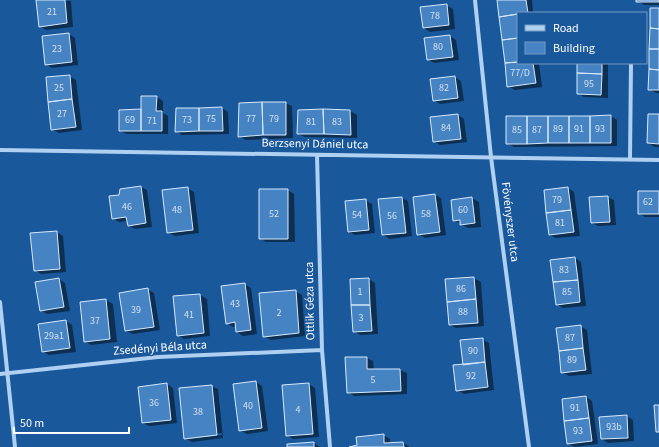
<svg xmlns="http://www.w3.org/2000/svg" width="659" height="447" viewBox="0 0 659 447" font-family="'Source Sans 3',sans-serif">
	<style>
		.shadow { fill: #0007; fill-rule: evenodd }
		.building { fill: #4683c3; stroke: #d7e9fc }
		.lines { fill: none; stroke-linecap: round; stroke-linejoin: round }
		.minor { stroke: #afd0f1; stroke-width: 4 }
		.labels { text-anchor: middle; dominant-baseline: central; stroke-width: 3; stroke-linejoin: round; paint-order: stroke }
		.number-label { font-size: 10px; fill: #d1e0f0 }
		.street-label { font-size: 12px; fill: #fff; stroke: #19589b }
	</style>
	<rect width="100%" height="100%" fill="#19589b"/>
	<path class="shadow" d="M37,0L71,1L73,27L46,30L40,26Z
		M498,0H532L533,13H518V63H539L542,87L515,90L508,86Z
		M637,0H659V5H644Z
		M446,5L453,9L455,29L430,32L424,28Z
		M659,9V93H656L649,89Z
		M69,34L75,38L78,65L52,68L46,64Z
		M450,36L456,40L459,60L434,63L428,59Z
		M578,63H608V98L584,97L578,93Z
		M69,76L76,80L82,130L59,133L52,129Z
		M455,77L461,81L464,101L440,104L434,100Z
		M157,97L163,101V113L168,116V134H127L120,131Z
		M285,103L292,106L293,138L246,140L239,136Z
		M222,108L228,112L229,134L182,135L176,131Z
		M299,111H350L357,115V138L305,137L298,134Z
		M458,115L464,119L467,142L440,145L434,141Z
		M659,115V147H655L648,143Z
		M611,116L617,120V146L514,147L507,143Z
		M141,187L147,190L152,227L135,229L129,226L128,221L119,222L113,218L120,196Z
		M187,188L194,192L199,233L175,236L168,232Z
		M568,188L574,192L580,236L556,238L550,235Z
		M260,190H288L294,194L295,242H266L260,238Z
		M659,192V217H645L639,213Z
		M435,195L441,198L446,235L425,238L418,234Z
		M607,197L614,200L616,225L598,226L592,223Z
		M402,198L408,201L412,236L390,239L383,235Z
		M472,198L479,202L481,227L468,228L454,220Z
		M365,200L372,204L375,233L355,235L349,232Z
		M57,232L63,236L66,272L41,274L35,270Z
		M575,258L581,262L586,306L563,308L557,304Z
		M474,278L481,282L484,326L456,328L450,325L446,280Z
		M59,279L65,283L70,311L47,314L41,310Z
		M369,279L375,283L378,334L360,335L354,331Z
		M244,284L251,288L257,334L243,336L237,332L236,326L233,327L227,323Z
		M147,289L154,293L160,330L133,334L126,331Z
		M295,291L302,295L305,336L271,340L264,336Z
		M200,295L207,299L210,336L184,339L178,335L174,297Z
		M106,300L113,304L117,342L91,345L85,341Z
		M66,321L72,325L76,352L49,355L43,351Z
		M580,326L587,330L592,374L569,376L562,372Z
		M482,339L489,343L494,390L464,394L457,390L464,365Z
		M367,358L373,361L374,370H400L407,373V394L354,396L348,392Z
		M256,382L262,386L268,431L247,434L240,430Z
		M167,384L173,388L177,423L149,426L143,423Z
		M309,384L315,388L319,437L293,439L287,435Z
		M211,386L218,389L223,438L192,442L185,438ZM222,433V435L190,439V437Z
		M586,397L592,401L598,444L574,447L568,443Z
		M627,416L633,420L634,441L608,443L602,439Z
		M383,435L390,439V444L403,443L410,447H350L358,446Z
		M314,443L320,447H288Z"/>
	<path class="building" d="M36,0H65L67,23L39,27Z
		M497,0H526L528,13H518V14L499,17Z
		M636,0H659V2H636Z
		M447,4L449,25L423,28L420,7Z
		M650,8H659V29L650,28Z
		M518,14V38L502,40L499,17Z
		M650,28L659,29V49H649Z
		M69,33L72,62L45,65L42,36Z
		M450,35L453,57L427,60L424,38Z
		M518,38V62L505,63L502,40Z
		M649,49H659V70L649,69Z
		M518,62V63H533L536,83L507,87L505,63Z
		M577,63H602V74L577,73Z
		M649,69L659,70V90H648Z
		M577,73L602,74L601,95L577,94Z
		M70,75L72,99L48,102L46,77Z
		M455,76L458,98L433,101L430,79Z
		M141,96H157L156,111H162V131H141Z
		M72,99L76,127L51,130L48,102Z
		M262,102L263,135L238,137L239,103Z
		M262,102H286V135H263Z
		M222,107L223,131H199V108Z
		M176,108H199V131L175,132Z
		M141,109V131H119V110Z
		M323,109L324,134H297L298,110Z
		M323,109L350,110L351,135L324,134Z
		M458,114L461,139L433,142L430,117Z
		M648,114H659V144L647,143Z
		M611,115V143H590V116Z
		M506,116H527V144H506Z
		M527,116H548V143L527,144Z
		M548,116H569V143H548Z
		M569,116H590V143H569Z
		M141,186L146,223L128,226L126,217L112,219L109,196L119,195L120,189Z
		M188,187L193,230L167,233L162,190Z
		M568,187L571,210L546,213L544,190Z
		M259,189H288V239H259Z
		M638,191H659V214H638Z
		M435,194L440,232L417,235L413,197Z
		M608,196L610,222L591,223L589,197Z
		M402,197L406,233L382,235L378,199Z
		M472,197L475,223L460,225V220L453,221L451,200Z
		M366,199L369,230L348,232L345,201Z
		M571,210L574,232L549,235L546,213Z
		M57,231L60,269L34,271L30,233Z
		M575,257L578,280L553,282L550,260Z
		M474,277L476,299L447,302L445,279Z
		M59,278L64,307L40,311L35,282Z
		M369,278L370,305H351L350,279Z
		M578,280L580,302L556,305L553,282Z
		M245,283L251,330L236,332L235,322L226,324L221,286Z
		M148,288L154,327L125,331L119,293Z
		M296,290L299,333L263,337L259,293Z
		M200,294L204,333L177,336L173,296Z
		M106,299L110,339L84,342L80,302Z
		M476,299L478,323L449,325L447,302Z
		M351,305H370L372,331L353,332Z
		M66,320L70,348L42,352L38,324Z
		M581,325L583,348L559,351L556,328Z
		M483,338L485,362L463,365L460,340Z
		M583,348L586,370L561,373L559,351Z
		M345,357H367V369H400L401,391L347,393Z
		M485,362L488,387L456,391L453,365Z
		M256,381L262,428L239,431L233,384Z
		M167,383L171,420L142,423L138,387Z
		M309,383L313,434L286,436L282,385Z
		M212,385L217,435L184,439L179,388Z
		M586,396L589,418L564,421L562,399Z
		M654,405H659V432H656Z
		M627,415L628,438L601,439L599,417Z
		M589,418L592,441L567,444L564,421Z
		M384,434V443L403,442L404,447H349L357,445L356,437Z
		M314,442V447H287V444Z"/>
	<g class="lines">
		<path class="minor" d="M475,0L491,157L529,447
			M0,150L659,160
			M317,155L322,350L330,447
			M630,159L631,63
			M0,302L15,447
			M0,374L158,357L322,350"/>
	</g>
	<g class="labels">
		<g class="number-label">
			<text x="52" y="12">21</text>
			<text x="435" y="16">78</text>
			<text x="438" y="47">80</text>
			<text x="57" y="49">23</text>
			<text x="520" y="73">77/D</text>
			<text x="589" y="84">95</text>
			<text x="59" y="88">25</text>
			<text x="444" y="88">82</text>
			<text x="62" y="114">27</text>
			<text x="211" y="119">75</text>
			<text x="251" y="119">77</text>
			<text x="274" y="119">79</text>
			<text x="130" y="120">69</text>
			<text x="187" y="120">73</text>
			<text x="152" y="121">71</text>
			<text x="311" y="122">81</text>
			<text x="337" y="122">83</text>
			<text x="446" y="128">84</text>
			<text x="558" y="129">89</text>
			<text x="579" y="129">91</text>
			<text x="600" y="129">93</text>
			<text x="517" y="130">85</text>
			<text x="537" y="130">87</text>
			<text x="557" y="200">79</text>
			<text x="648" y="202">62</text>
			<text x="127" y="207">46</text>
			<text x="177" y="210">48</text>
			<text x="463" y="210">60</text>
			<text x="274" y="214">52</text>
			<text x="426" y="214">58</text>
			<text x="357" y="215">54</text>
			<text x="392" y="216">56</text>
			<text x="560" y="223">81</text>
			<text x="564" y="270">83</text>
			<text x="461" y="289">86</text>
			<text x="360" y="292">1</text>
			<text x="567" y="292">85</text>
			<text x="235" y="304">43</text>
			<text x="136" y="310">39</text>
			<text x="463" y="312">88</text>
			<text x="279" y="313">2</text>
			<text x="189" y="315">41</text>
			<text x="361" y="318">3</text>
			<text x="95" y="321">37</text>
			<text x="54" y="336">29a1</text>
			<text x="570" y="338">87</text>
			<text x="473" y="351">90</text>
			<text x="572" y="360">89</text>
			<text x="471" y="376">92</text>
			<text x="373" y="380">5</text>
			<text x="154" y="403">36</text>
			<text x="248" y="406">40</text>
			<text x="575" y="408">91</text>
			<text x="298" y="410">4</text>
			<text x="198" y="412">38</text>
			<text x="614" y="427">93b</text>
			<text x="578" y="431">93</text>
		</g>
		<g class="street-label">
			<text transform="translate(315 144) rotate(1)">Berzsenyi Dániel utca</text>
			<text transform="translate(510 222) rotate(83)">Fövényszer utca</text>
			<text transform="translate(310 301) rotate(-91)">Ottlik Géza utca</text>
			<text transform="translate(160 348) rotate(-4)">Zsedényi Béla utca</text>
		</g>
	</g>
	<rect x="517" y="12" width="130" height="52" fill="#19589b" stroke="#759bc3"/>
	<rect x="525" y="25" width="20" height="6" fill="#afd0f1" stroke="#759bc3"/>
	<text x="553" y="32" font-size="12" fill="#ffffff">Road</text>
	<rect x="525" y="42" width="20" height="12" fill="#4683c3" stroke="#759bc3"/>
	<text x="553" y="52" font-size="12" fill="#ffffff">Building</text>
	<path d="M14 427v6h115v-6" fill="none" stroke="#ffffff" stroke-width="2"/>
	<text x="20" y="427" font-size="12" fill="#ffffff" stroke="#19589b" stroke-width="3" paint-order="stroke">50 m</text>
</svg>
